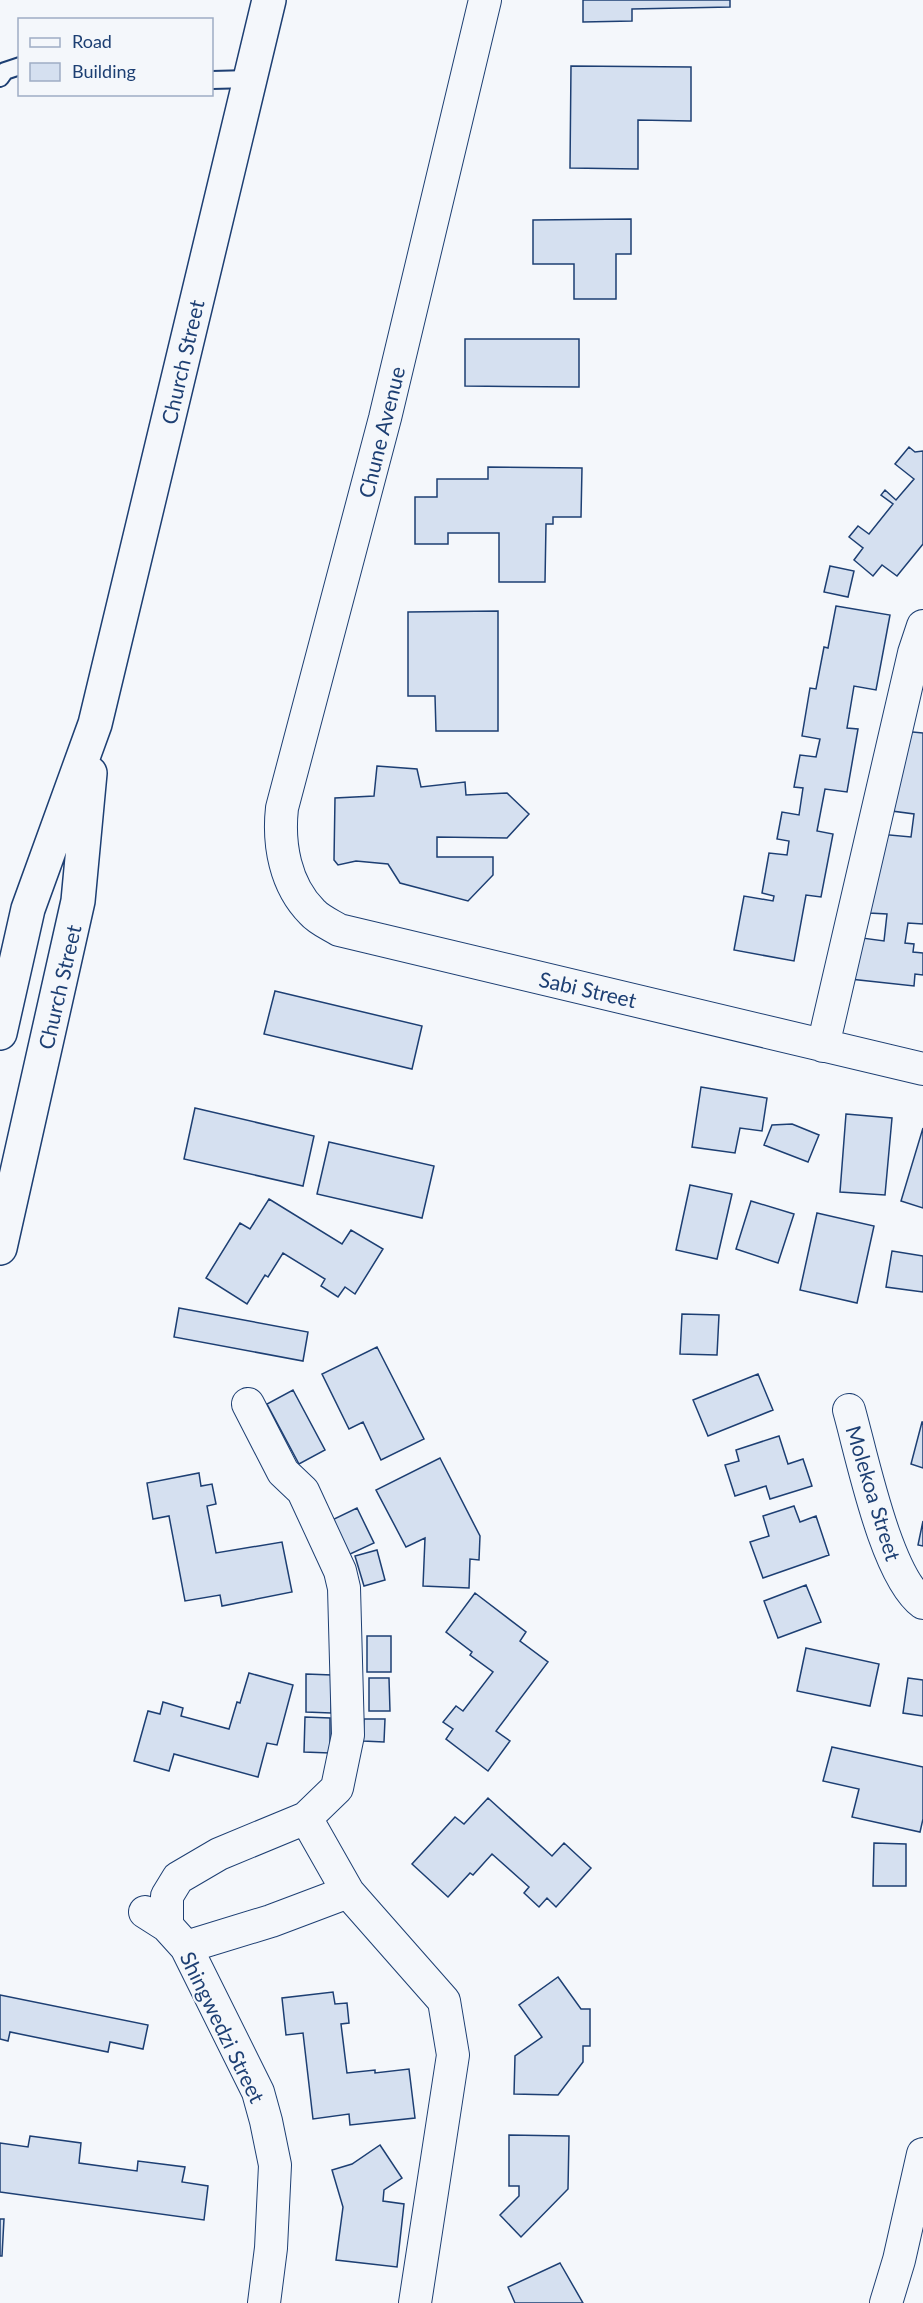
<svg xmlns="http://www.w3.org/2000/svg" width="923" height="2303" viewBox="0 0 923 2303" font-family="Lato,sans-serif">
	<style>
		.building { fill: #d5e0f0; stroke: #1d3f73; stroke-width: 1.5 }
		.lines { fill: none; stroke-linecap: round; stroke-linejoin: round }
		.lane-casing { stroke: #1d3f73; stroke-width: 20 }
		.street-casing { stroke: #1d3f73; stroke-width: 34 }
		.primary-casing { stroke: #1d3f73; stroke-width: 36 }
		.lane { stroke: #f4f7fb; stroke-width: 16 }
		.street { stroke: #f4f7fb; stroke-width: 32 }
		.primary { stroke: #f4f7fb; stroke-width: 33 }
		.labels { text-anchor: middle; dominant-baseline: central; stroke-width: 4.5; stroke-linejoin: round; paint-order: stroke }
		.street-label { font-size: 21px; fill: #1d3f73; stroke: #f4f7fb }
	</style>
	<rect width="100%" height="100%" fill="#f4f7fb"/>
	<path class="building" d="M583,0H730V7L632,9V21L583,22Z
		M571,66L691,67V121L638,120V169L570,168Z
		M631,219V254H616V299H574V264H533V220Z
		M465,339H579V387L465,386Z
		M909,447L915,452L923,451V544L897,576L882,565L873,576L854,560L863,548L849,537L858,526L869,534L893,504L881,495L885,490L896,500L914,479L895,464Z
		M488,467L582,468L581,517H553V524H546L545,582H499V533H448V544H415V497H437V479H488Z
		M830,566L854,571L848,597L824,592Z
		M836,606L890,615L876,690L854,686L847,728L858,729L847,792L825,789L817,831L833,834L821,897L806,895L794,961L734,950L744,896L773,901L774,896L762,893L769,853L787,855L789,841L777,839L782,812L799,815L803,788L794,787L800,755L816,757L820,739L802,736L810,688L816,689L824,647L828,648Z
		M498,611V731H436L435,696H408V612Z
		M902,731L923,733V924L908,923L905,943L914,944L913,952L923,953V975L915,974L914,986L850,979L855,937L884,941L887,914L869,913L879,834L911,837L914,814L892,811Z
		M377,766L417,769L421,787L465,782L466,795L507,793L529,814L507,838L437,837V857H493V875L468,901L400,883L388,864L356,861L338,865L334,860L335,798L374,796Z
		M275,991L422,1026L412,1069L264,1034Z
		M701,1087L767,1098L762,1131L740,1128L735,1153L692,1147Z
		M195,1108L314,1136L303,1186L184,1159Z
		M846,1114L892,1118L885,1195L840,1192Z
		M792,1124L819,1135L808,1162L764,1145L772,1125Z
		M923,1128V1208L901,1201Z
		M329,1142L434,1166L422,1218L317,1194Z
		M690,1185L732,1194L717,1259L676,1250Z
		M269,1199L342,1244L351,1230L383,1249L355,1294L345,1287L338,1297L321,1286L325,1279L283,1253L268,1277L265,1275L247,1304L206,1278L240,1223L250,1229Z
		M751,1201L794,1214L778,1263L736,1249Z
		M817,1213L874,1226L857,1303L800,1290Z
		M892,1251L923,1256V1292L886,1287Z
		M179,1308L308,1332L303,1361L174,1337Z
		M682,1314L719,1315L717,1355L680,1354Z
		M377,1347L424,1439L381,1460L363,1422L349,1429L322,1374Z
		M758,1374L773,1410L708,1436L693,1400Z
		M293,1390L325,1450L299,1464L267,1404Z
		M922,1422H923V1468L911,1464Z
		M779,1436L788,1464L803,1459L812,1486L770,1499L766,1486L735,1496L725,1465L739,1461L736,1450Z
		M440,1458L480,1536L479,1560L470,1559L469,1588L423,1586L425,1538L406,1547L376,1490Z
		M199,1473L201,1486L212,1484L216,1504L207,1506L216,1553L282,1542L292,1592L222,1606L220,1595L185,1601L169,1516L153,1519L147,1483Z
		M794,1506L800,1522L816,1516L829,1555L763,1578L750,1542L769,1536L763,1516Z
		M357,1508L374,1543L348,1555L332,1520Z
		M923,1521V1546L918,1545Z
		M377,1550L385,1580L364,1586L355,1556Z
		M806,1585L821,1622L778,1638L764,1601Z
		M475,1593L526,1632L520,1641L548,1662L496,1731L510,1741L488,1771L446,1739L453,1729L443,1722L456,1706L463,1711L493,1672L470,1655L472,1652L446,1632Z
		M367,1636H391V1672H367Z
		M806,1648L879,1664L870,1706L797,1691Z
		M249,1673L293,1685L277,1745L267,1743L258,1777L174,1754L169,1771L134,1761L148,1711L160,1714L163,1702L183,1708L181,1716L229,1729L237,1702L240,1703Z
		M306,1674L332,1675L331,1713L306,1712Z
		M369,1678H389L390,1711H369Z
		M908,1678L923,1680V1716L903,1713Z
		M305,1717L330,1718V1753L304,1752Z
		M364,1719H385L384,1742L363,1741Z
		M832,1747L923,1767V1819L920,1832L852,1817L859,1789L823,1781Z
		M488,1798L552,1856L564,1843L591,1868L556,1907L547,1898L539,1907L524,1893L529,1887L492,1854L473,1875L470,1873L448,1897L412,1864L455,1817L464,1824Z
		M874,1843L906,1844V1886H873Z
		M558,1977L581,2009H590V2046H583V2062L558,2095L514,2094L515,2056L542,2037L519,2005Z
		M333,1992L335,2004L347,2003L349,2023L341,2024L347,2073L375,2070V2073L409,2069L415,2118L350,2125L349,2114L313,2119L303,2033L286,2035L282,1998Z
		M0,1995L148,2025L143,2049L110,2042L108,2052L10,2032L8,2041L0,2039Z
		M509,2135L569,2136L568,2189L521,2237L500,2215L519,2196V2186H509Z
		M30,2136L81,2143L79,2163L137,2171L138,2161L185,2167L182,2182L208,2186L204,2220L0,2192V2143L28,2147Z
		M380,2145L402,2178L384,2190L383,2201L404,2204L397,2267L336,2260L343,2207L332,2170L352,2164Z
		M0,2219H4L2,2256H0Z
		M560,2263L583,2303H515L508,2287Z"/>
	<g class="lines">
		<defs>
			<path id="lane" d="M0,78L5,71L20,66
				M212,80L250,79"/>
			<path id="street" d="M485,0L385,418L282,808C278,844 285,885 312,912C319,920 331,925 339,930L923,1069
				M823,1046L914,653L923,626
				M849,1410C862,1456 886,1576 923,1603
				M306,1818L348,1892L444,2001L453,2055L415,2303
				M145,1912L167,1926L186,1947L258,2092L266,2121L275,2165L271,2248L264,2303
				M167,1926V1896L178,1878L219,1854L306,1818L337,1788L348,1735L344,1588L340,1571L303,1491L283,1472L248,1404
				M186,1947L271,1921L348,1892
				M886,2303L899,2260L923,2154"/>
			<path id="primary" d="M0,1033L28,909L95,724L269,0
				M0,1248L78,901L90,773"/>
		</defs>
		<use href="#lane" class="lane-casing"/>
		<use href="#street" class="street-casing"/>
		<use href="#primary" class="primary-casing"/>
		<use href="#lane" class="lane"/>
		<use href="#street" class="street"/>
		<use href="#primary" class="primary"/>
	</g>
	<g class="labels">
		<g class="street-label">
			<text transform="translate(182 362) rotate(-77)">Church Street</text>
			<text transform="translate(381 432) rotate(-76)">Chune Avenue</text>
			<text transform="translate(59 987) rotate(-77)">Church Street</text>
			<text transform="translate(588 989) rotate(13)">Sabi Street</text>
			<text transform="translate(874 1493) rotate(73)">Molekoa Street</text>
			<text transform="translate(223 2027) rotate(64)">Shingwedzi Street</text>
		</g>
	</g>
	<rect x="18" y="18" width="195" height="78" fill="#f4f7fb" stroke="#9eadc5" stroke-width="1.5"/>
	<rect x="30" y="38" width="30" height="9" fill="#f4f7fb" stroke="#9eadc5" stroke-width="1.5"/>
	<text x="72" y="48" font-size="18" fill="#1d3f73">Road</text>
	<rect x="30" y="63" width="30" height="18" fill="#d5e0f0" stroke="#9eadc5" stroke-width="1.5"/>
	<text x="72" y="78" font-size="18" fill="#1d3f73">Building</text>
</svg>
